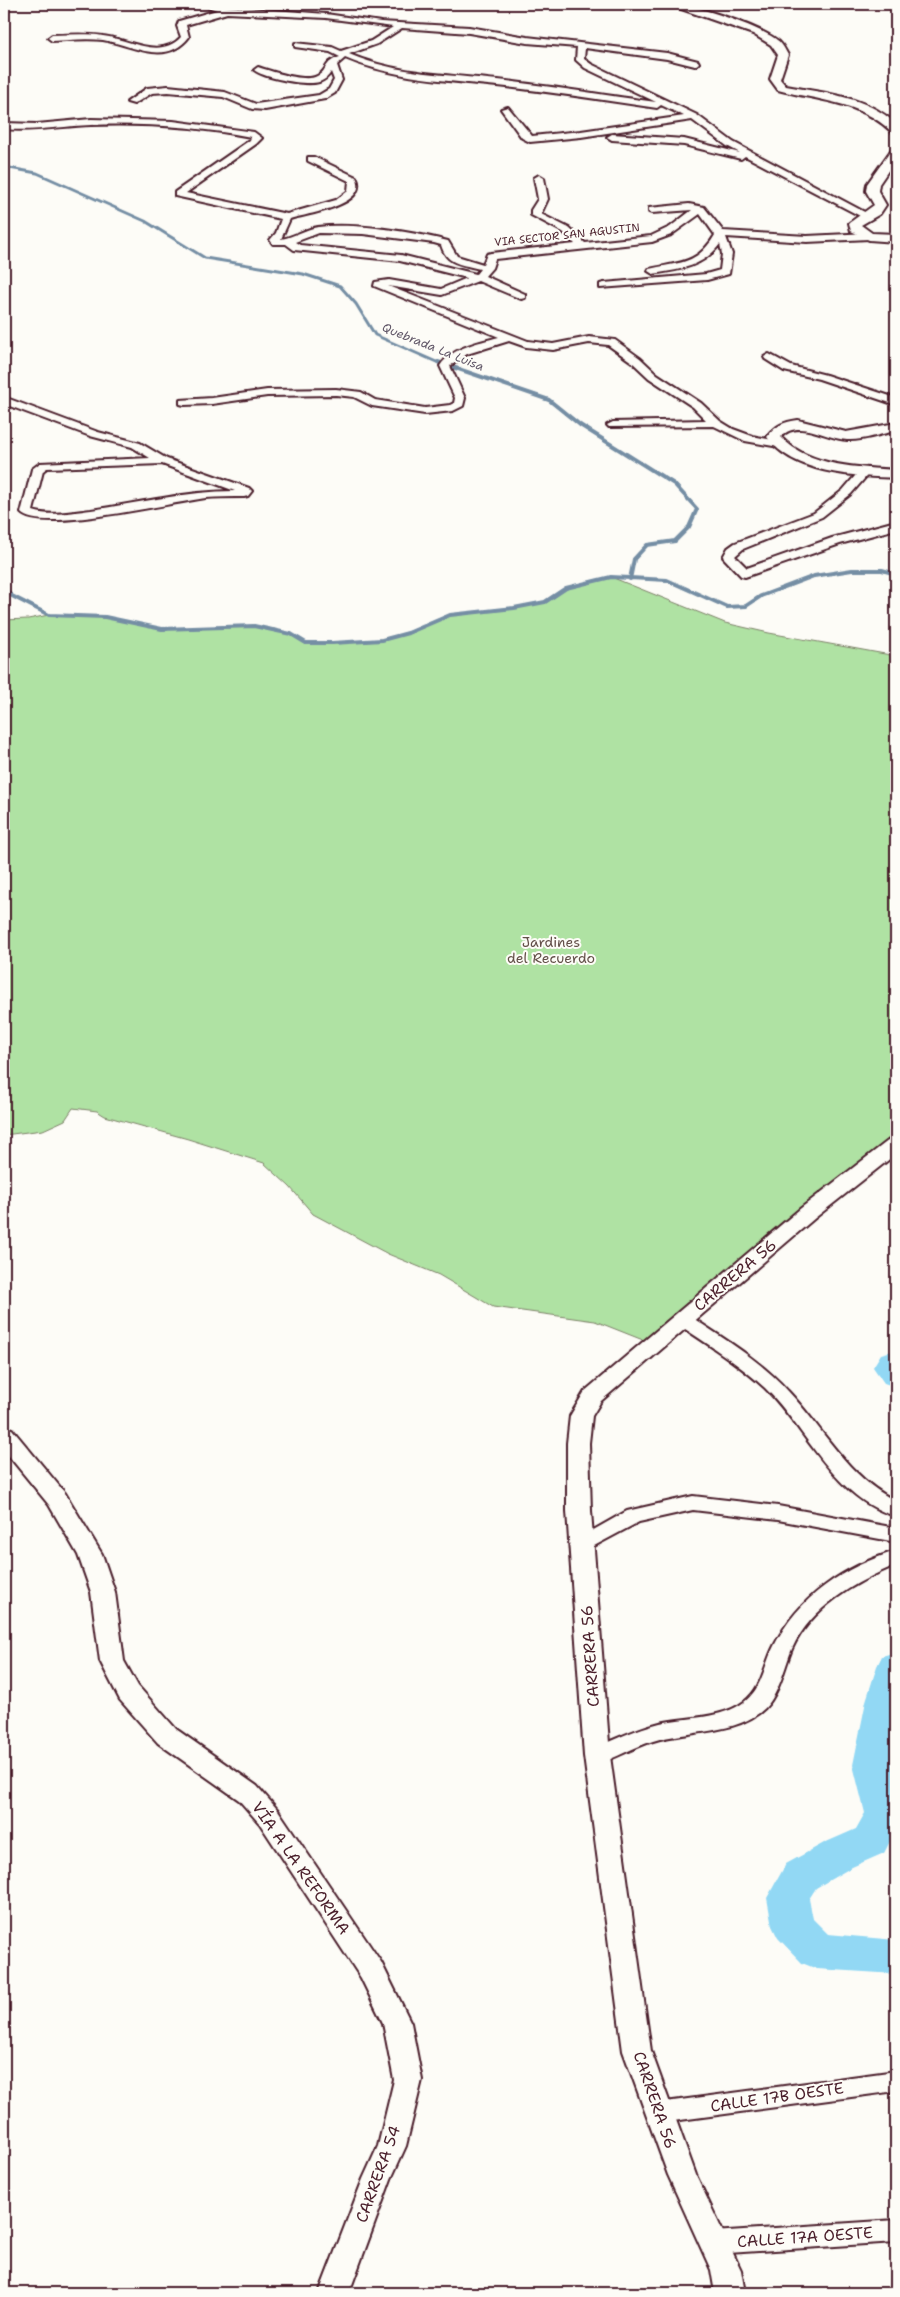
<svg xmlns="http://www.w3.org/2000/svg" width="900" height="2297" viewBox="0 0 900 2297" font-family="'Shantell Sans',sans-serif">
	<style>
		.green { fill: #afe2a3; stroke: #7c8067 }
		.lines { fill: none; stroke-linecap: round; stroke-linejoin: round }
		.stream-far1 { stroke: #758ea4; stroke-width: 3 }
		.stream { stroke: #758ea4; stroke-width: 4 }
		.river { fill: #92d8f4; fill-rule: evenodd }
		.minor-casing { stroke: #4a1f2b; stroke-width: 4 }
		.tertiary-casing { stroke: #4a1f2b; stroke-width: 4 }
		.minor { fill: #fdfcf7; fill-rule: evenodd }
		.tertiary { fill: #fdfcf7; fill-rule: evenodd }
		.labels { text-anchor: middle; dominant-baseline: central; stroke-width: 4; stroke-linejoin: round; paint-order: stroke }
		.far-street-label { font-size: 11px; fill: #4a1f2b; stroke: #fdfcf7 }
		.far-water-label { font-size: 12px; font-style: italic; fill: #605667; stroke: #fdfcf7 }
		.park-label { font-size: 14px; fill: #635049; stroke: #fdfcf7 }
		.near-street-label { font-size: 16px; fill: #4a1f2b; stroke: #fdfcf7 }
	</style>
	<rect width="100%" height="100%" fill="#fdfcf7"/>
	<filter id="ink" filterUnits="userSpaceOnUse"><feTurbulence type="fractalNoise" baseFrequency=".02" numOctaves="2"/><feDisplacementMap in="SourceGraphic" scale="10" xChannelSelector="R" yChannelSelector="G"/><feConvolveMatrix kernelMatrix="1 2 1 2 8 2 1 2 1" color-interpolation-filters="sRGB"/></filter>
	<g filter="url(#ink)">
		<path class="green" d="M611,577L725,623L769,633L896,656V1144L890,1149L653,1344L595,1321L493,1307L439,1275L388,1254L313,1214L290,1187L264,1163L188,1139L105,1116L97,1111L73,1108L65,1120L43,1130L4,1135V620L28,619L49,615L105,617L162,629L254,626L274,629L291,634L306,643L368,642L408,633L450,615L514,608L545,602L566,588Z"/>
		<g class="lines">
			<path class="stream-far1" d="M4,167L37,173L145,221L205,258L303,274L340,286L356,304L375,335L441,364"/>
			<path class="stream" d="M438,362L549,400L580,425L674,484L697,509L689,527L675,541L647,545L634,559L630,579
				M4,588L12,596L49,615L105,617L162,629L254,626L291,634L306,643H332L382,640L408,633L450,615L514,608L545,602L566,588L611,577L667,580L727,607L746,606L761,596L814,576L852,570H882L896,574"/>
			<path class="river" d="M896,1350V1387L884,1383L873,1367L881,1354Z
				M896,1652V1746L893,1765L896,1778V1830L884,1853L852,1867L816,1888L809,1899L813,1919L828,1934L896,1940V1974L817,1969L802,1963L778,1938L772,1926L767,1898L786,1864L824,1843L856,1829L865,1813L853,1765L866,1701L877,1666L882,1656Z"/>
			<defs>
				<path id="minor" d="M198,4L326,14L381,22L469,27L527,37L667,53L698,61L699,63L695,66L667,59L585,48L584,59L591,64L697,115L733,142L872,216L867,219L864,218L745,156L741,159L684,145L612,140L607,137L612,134L684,139L740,153L727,146L692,120L581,137L530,142L522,138L501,109L508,107L532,136L581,131L684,116L661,105L657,108C604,100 551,92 498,86C445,80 394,79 345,58L337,65L342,80L335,93L325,99L265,110L252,109L223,97L168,92L152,93L134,104L127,102L147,88L168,86L225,92L256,104L319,95L329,89L334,80L331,72C328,77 325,80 319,82C306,86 264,78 254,70L258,67C271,71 305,83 317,76C328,71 323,62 340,57L330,52L295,47V43L332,47L341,51L371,41L393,27L326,18L227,13L186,25L189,37C166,67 132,45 103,40C86,38 69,40 52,41L48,38L52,35C69,35 86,33 103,36C129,39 160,60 181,37L177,26L179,21L217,10ZM402,28L469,33L527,43L577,47L576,60L585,68L656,102C604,95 551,86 498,80C445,74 400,75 349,54L377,44Z
					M91,119L173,121L254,132L262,138L256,144L186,193L287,214L336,200L348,191L349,181L308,161V157H314L356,177C371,205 307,214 290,219L281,239C294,237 305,229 318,227C353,222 414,232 448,241L457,256L483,264L487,254L491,253L575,244L563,232L531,215V210L538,199L534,178L539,175L544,178L548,199L541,214L569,228L585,243L651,236L670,227L692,210L652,213L649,212V208L689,204L704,207L723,231L807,236L869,233L874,236L869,239L807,242L726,237L732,254L729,274L707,280L600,288V284L604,283L706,274L720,270L722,254L720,244C703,267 679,270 653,274L648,271L649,269C680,262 697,265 715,235L700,214L671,235L652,242L495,259L492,268L485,276L525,294V298L521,299L478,281L442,295L388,286L528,341L553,344L589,337L615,340L640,358L657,374L701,403L720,421L733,429L752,436L783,442L785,444L779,447L745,441L714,426L609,427L607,425L613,422L706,420L693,407L649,378L632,362L608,345L589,343L553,350L526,347L509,341L467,354L450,366L465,398L463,406L453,411L425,414L372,406L354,397L336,395L267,396L212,404L184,405L180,404V400L212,398L267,390L336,389L361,392L375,400L425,408L450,405L454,403L455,398L440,366C453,347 477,343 499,337L374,286L375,282L389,280L441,289L467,278L400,261L294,250L286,244H273L270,240L276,233L281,219L175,196V192L250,140L251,137C199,127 145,123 91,125C62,126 33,132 4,129V123L37,124ZM319,233L363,234L434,243L441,245C447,265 461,264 480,269L476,274L401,255L300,245L295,242Z
					M769,354L791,366L826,375L896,398V405L819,379L784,371L765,359L764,357Z
					M4,397L98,432L140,443L167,459L249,488L252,491L248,496L244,497C231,497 218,497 206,498C174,502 40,534 21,513L32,469L40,463L150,458L132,447L90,436L4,404ZM162,464L235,491C187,491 139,503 91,510C73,512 50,517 33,511L43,471L47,468Z
					M865,468L871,471L851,494L822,517L743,549L735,556L747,568L832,538L896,521V529L840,544L745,577L741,576L723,557L728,548L735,543L814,513L843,490L861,469Z
					M682,1313L688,1315C723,1338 760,1360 788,1391C824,1429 847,1477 896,1501V1516C835,1500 807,1429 765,1388C738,1363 706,1343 676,1323L673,1319L676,1315Z
					M693,1496L778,1506L896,1528V1542L778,1520L693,1510L639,1522L581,1553L574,1551L571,1546L574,1541L627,1511Z
					M896,1551V1565C855,1582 811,1607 792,1649C784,1668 780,1692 765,1708C737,1735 689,1730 653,1741C634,1747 616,1758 597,1764L590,1762L587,1756L590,1750C613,1740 636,1729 660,1723C687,1717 722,1719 744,1702C763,1688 764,1665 774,1646C798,1597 845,1566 896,1551Z
					M896,2071V2091L658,2123L650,2120L646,2113L650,2106L658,2103Z
					M896,2220V2242L713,2254L705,2251L701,2243L705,2235L713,2232Z"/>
				<path id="tertiary" d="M667,4C690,2 758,26 777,40C782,43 785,50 788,55L780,79L786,86C824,93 867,96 896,124V133L892,132C860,101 819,101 778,90L770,79L778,55L771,45L753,34Z
					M896,148V159L879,184L878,191L886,205L880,214L861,225L872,233L896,234V242L869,240L851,231L849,223L874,205L866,191L867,184L892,149Z
					M798,420L846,432L896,423V431C880,434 863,441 847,440C826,439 798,418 781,437C809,467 858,467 896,470V478C855,476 793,474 767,437C776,425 784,422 798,420Z
					M896,1138V1154L815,1218L601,1401L592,1416L589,1443L591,1511L610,1756L651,2051L696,2175L741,2270L745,2293H715L711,2270L668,2175L623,2051L584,1756L567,1511V1443L570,1416L585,1391L801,1208L889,1140Z
					M4,1427L12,1429L65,1493L102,1554L115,1592L124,1661L138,1686L176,1729L257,1786L278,1810L381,1962L411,2023L422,2080L406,2146L391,2179L349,2293H319L363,2179L378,2146L394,2080L383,2023L361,1978L260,1824L239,1800L158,1743L120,1700L100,1661L91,1592L78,1555L49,1505L4,1450Z"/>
			</defs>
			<use href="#minor" class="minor-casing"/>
			<use href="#tertiary" class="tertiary-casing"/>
			<use href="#minor" class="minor"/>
			<use href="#tertiary" class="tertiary"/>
		</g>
	</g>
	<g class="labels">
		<g class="far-street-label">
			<text transform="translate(567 235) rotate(-6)">VIA SECTOR SAN AGUSTIN</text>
		</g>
		<g class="far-water-label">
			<text transform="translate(433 347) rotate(22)">Quebrada La Luisa</text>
		</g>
		<g class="park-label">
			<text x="551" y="942">Jardines<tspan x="551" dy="16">del Recuerdo</tspan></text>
		</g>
		<g class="near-street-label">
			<text transform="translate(735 1275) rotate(-40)">CARRERA 56</text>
			<text transform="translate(590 1656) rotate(-94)">CARRERA 56</text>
			<text transform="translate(301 1868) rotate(55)">VÍA A LA REFORMA</text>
			<text transform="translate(777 2097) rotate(-8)">CALLE 17B OESTE</text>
			<text transform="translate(655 2100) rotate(71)">CARRERA 56</text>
			<text transform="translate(378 2174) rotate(-70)">CARRERA 54</text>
			<text transform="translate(805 2237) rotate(-4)">CALLE 17A OESTE</text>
		</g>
	</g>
	<rect width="900" height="2297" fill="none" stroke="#fdfcf7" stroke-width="20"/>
	<rect x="10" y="10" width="880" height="2277" fill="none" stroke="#4a1f2b" stroke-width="2" filter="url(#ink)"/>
</svg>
